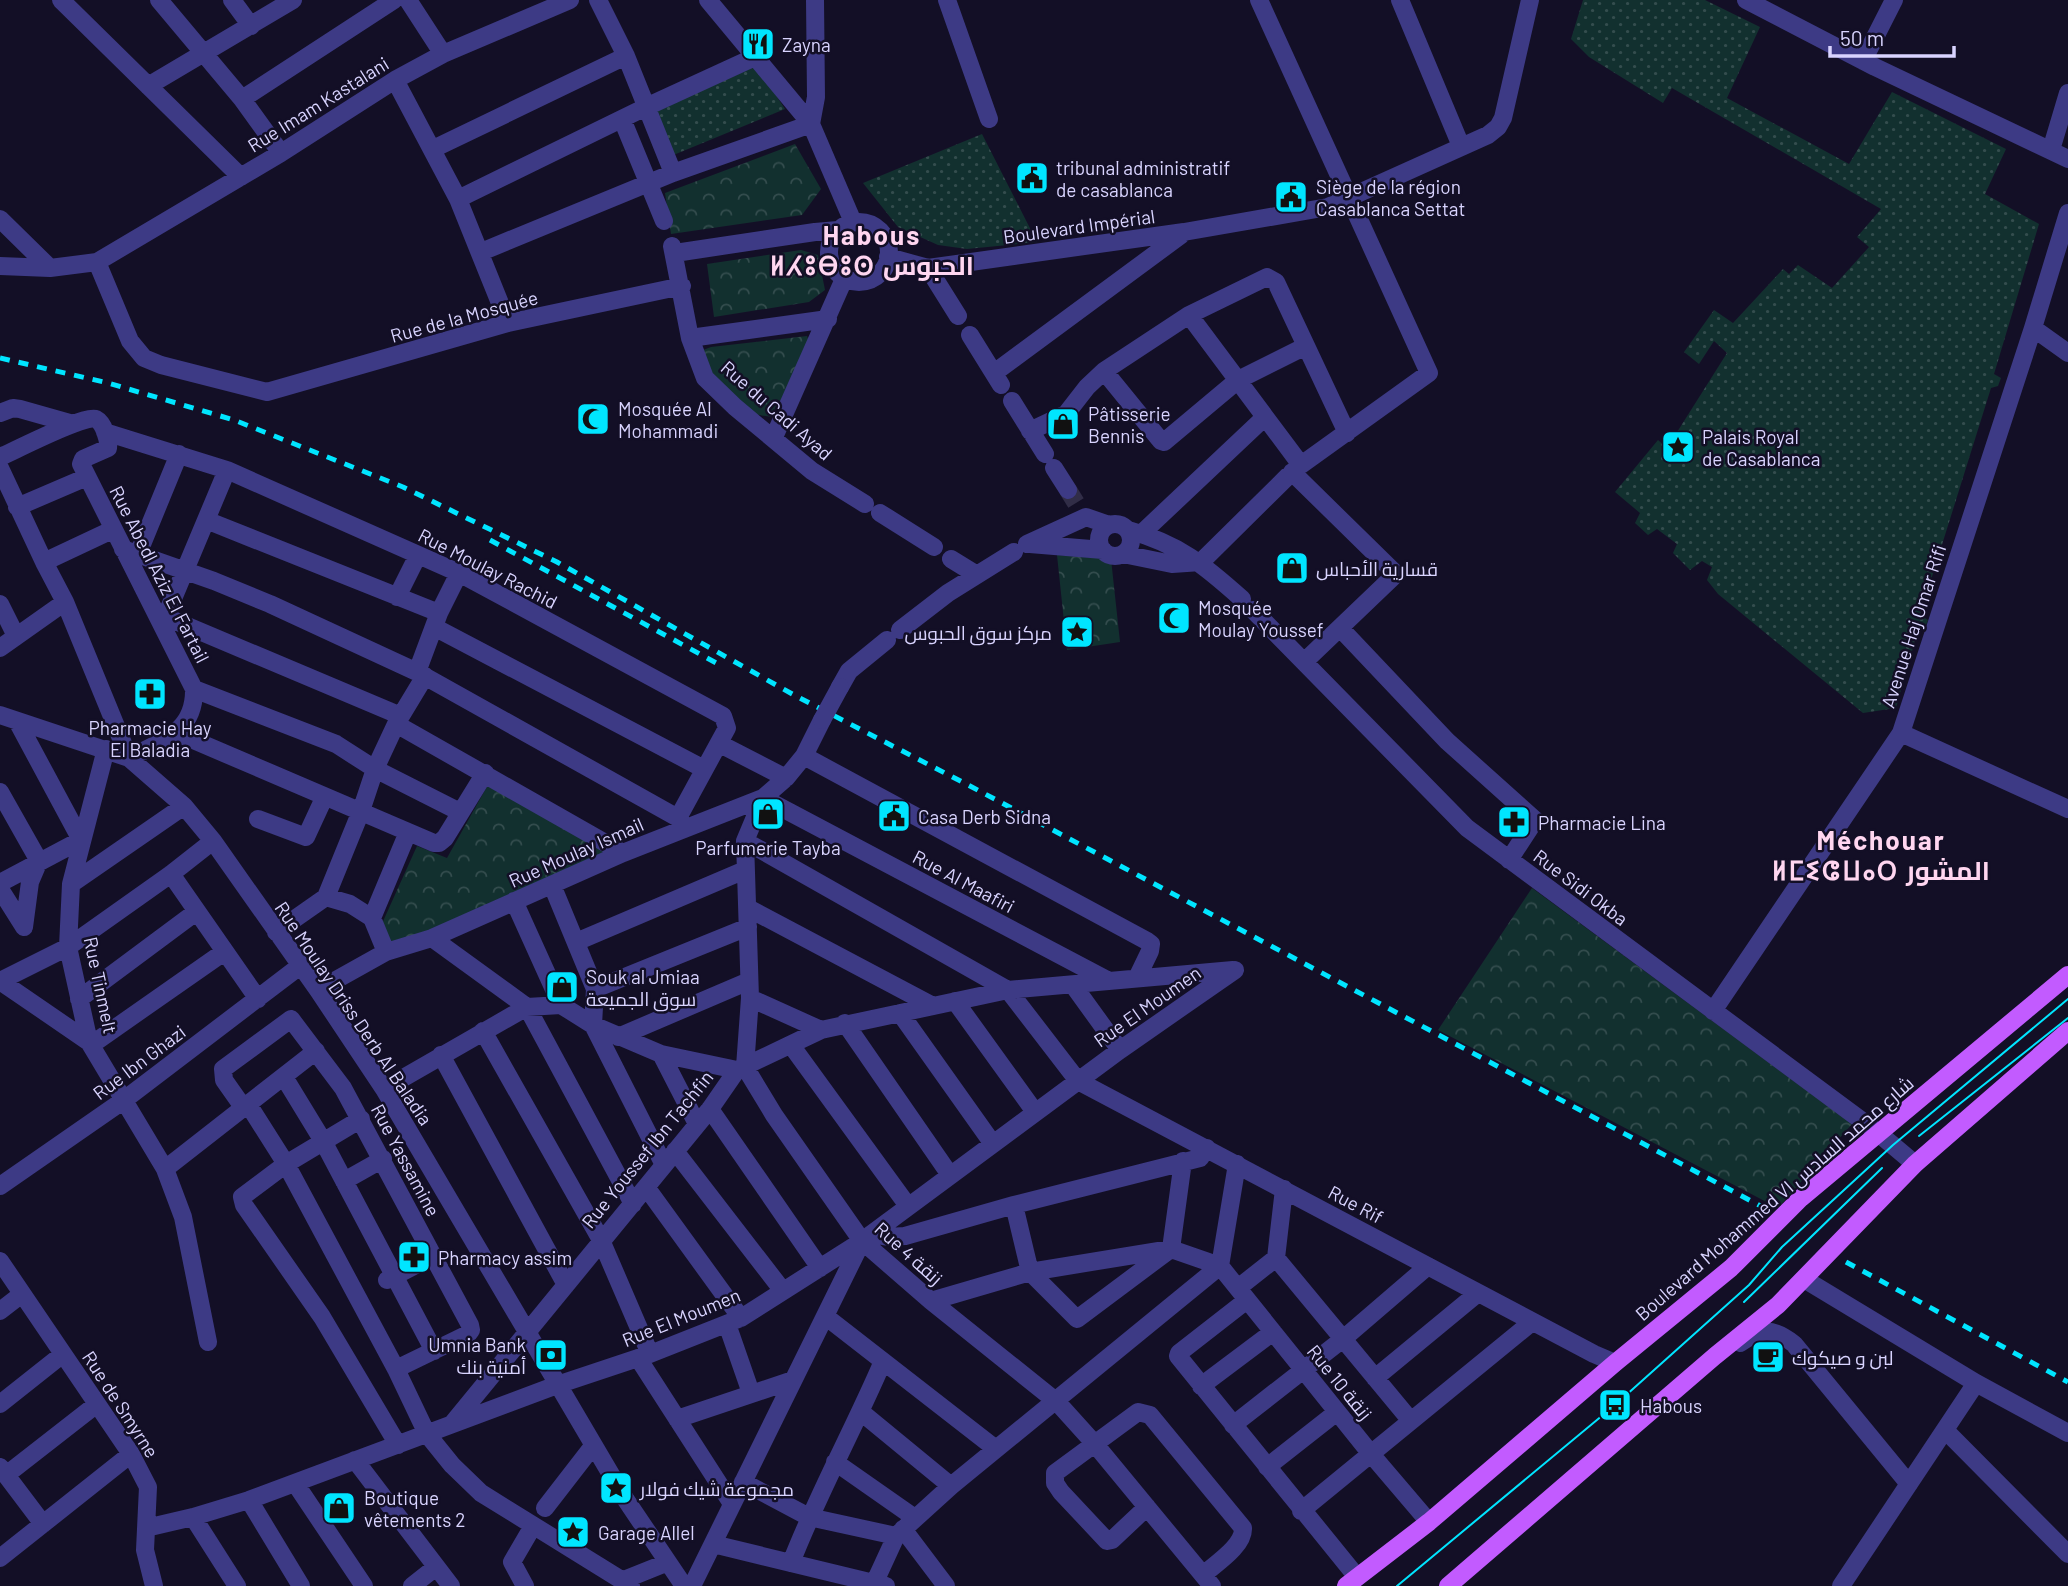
<svg xmlns="http://www.w3.org/2000/svg" width="2068" height="1586" viewBox="0 0 2068 1586" font-family="Barlow,Cairo,'Noto Sans Tifinagh',sans-serif">
	<style>
		.park { fill: url(#park-crowns) }
		.garden { fill: url(#garden-dots) }
		.lines { fill: none; stroke-linecap: round; stroke-linejoin: round }
		.minor-tunnel { stroke: #312d47; stroke-width: 18; stroke-dasharray: 18 9; stroke-linecap: butt }
		.minor { stroke: #3d3a85; stroke-width: 18 }
		.major { stroke: #c25bff; stroke-width: 18 }
		.tram { stroke: #00e5ff; stroke-width: 2 }
		.rail { stroke: #00e5ff; stroke-width: 5; stroke-dasharray: 10 9; stroke-linecap: butt }
		.minor-bridge { stroke: #3d3a85; stroke-width: 18 }
		.labels { text-anchor: middle; dominant-baseline: central; stroke-width: 5; stroke-linejoin: round; paint-order: stroke }
		.poi-label { font-size: 19px; fill: #d9d4ff; stroke: #130f26; text-anchor: start }
		.street-label { font-size: 19px; fill: #d9d4ff; stroke: #130f26 }
		.district-label { font-size: 26px; font-weight: bold; letter-spacing: 2px; fill: #ffd6f0; stroke: #130f26 }
	</style>
	<defs>
		<pattern id="park-crowns" width="20" height="18" patternUnits="userSpaceOnUse" patternTransform="scale(1.75)"><rect width="20" height="18" fill="#12302f"/><path d="M2 6a3 3 0 1 1 6 0M12 15a3 3 0 1 1 6 0" fill="none" stroke="#344d4e"/></pattern>
		<pattern id="garden-dots" width="8" height="8" patternUnits="userSpaceOnUse" patternTransform="scale(1.75)"><rect width="8" height="8" fill="#12302f"/><path d="M2 2h.1M6 6h.1" fill="none" stroke="#344d4e" stroke-width="1.8" stroke-linecap="round"/></pattern>
	</defs>
	<rect width="100%" height="100%" fill="#130f26"/>
	<path class="park" d="M795,144L821,189L802,215L671,234L665,193Z
		M801,250L818,255L825,290L809,302L714,317L707,264Z
		M807,336L811,346L779,417C758,418 734,408 719,392C710,382 704,364 698,352L711,347Z
		M1057,555L1111,559L1120,642L1067,650Z
		M489,783L609,851L430,935L391,944L380,928L417,846L447,858Z
		M1532,888L1852,1124L1778,1208L1438,1030Z"/>
	<path class="garden" d="M1583,0H1705L1760,27L1727,98L1849,164L1892,92L2006,149L1985,194L2039,224L1994,374L2001,378L1998,386L1991,388L1920,615L1928,620L1925,628L1918,630L1896,708L1863,713L1718,594L1707,580L1712,567L1702,561L1690,570L1673,553L1677,544L1657,529L1648,535L1635,523L1640,513L1615,492L1658,440L1667,448L1727,353L1714,341L1699,364L1684,352L1714,310L1733,323L1783,269L1789,274L1798,265L1832,288L1869,247L1857,237L1881,209L1672,88L1663,103L1589,57L1571,39Z
		M754,62L785,109L671,156L650,109Z
		M982,134L1037,242L967,249L938,245L898,227L863,183Z"/>
	<g class="lines">
		<path class="minor-tunnel" d="M1068,490L1076,503"/>
		<path class="minor" d="M61,0L241,177
			M159,0L242,99L281,153
			M232,0L251,26
			M408,0L443,54
			M598,0L626,56L673,173
			M708,0L811,124L853,222
			M947,0L989,119
			M1400,0L1461,146
			M1746,0L1875,67L2068,159
			M1863,61L1894,0
			M395,80L458,199L508,323
			M148,86L293,0
			M242,99L394,0
			M622,119L664,221
			M811,124L816,97L815,0
			M433,149L626,56
			M2051,150L2068,93
			M458,199L646,107L757,56
			M0,219L50,268
			M829 252a30 30 0 1 1 60 0a30 30 0 1 1-60 0Z
			M672,246L690,338L705,378L735,407L812,471L865,504
			M481,252L673,173L811,124
			M675,253L815,232L838,230
			M888,257L928,268L1184,232L1328,207L1488,135L1498,127L1503,118L1530,0
			M97,262L130,341L144,358L161,365L267,392L508,323L682,286
			M0,266L50,268L97,262L281,153L395,80L443,54L570,0
			M928,268L958,316
			M1189,315L1301,465L1429,373L1259,0
			M2033,328L2068,353
			M970,335L1001,385
			M690,338L828,319
			M1104,371L1161,441L1164,442L1238,380L1306,346
			M994,373L1181,235
			M1012,401L1045,454
			M0,413L13,408L20,409L73,424
			M1030,431L1066,414L1087,387L1104,371L1189,315L1267,277L1276,282L1347,433
			M105,432L227,470L459,573L723,716L727,728L678,818
			M774,437L844,279
			M0,457C14,451 86,414 96,419C104,423 109,441 108,448L83,459L81,464L194,689C195,732 162,741 129,758
			M0,468L44,562L65,602L129,758
			M1054,468L1068,490
			M1292,472L1396,574L1304,662
			M17,507L87,477
			M880,513L934,547
			M206,520L439,613
			M1099 540a16 16 0 1 1 32 0a16 16 0 1 1-32 0Z
			M1128,530C1179,544 1204,565 1242,599
			M1141,534L1265,417
			M1027,544L1086,517L1109,525
			M1030,544L1103,550
			M123,549L214,581L270,604L417,672L678,818
			M138,554L179,454
			M1123,554L1172,564L1201,562
			M951,559L977,575
			M44,562L112,530
			M1201,562L1288,476
			M397,597L418,555
			M0,604L16,636
			M1253,610L1467,828L1877,1132L1915,1164
			M166,617L401,716
			M162,625L227,470
			M434,627L704,769
			M1340,628L1447,741L1535,820L1509,860
			M900,630L948,593L1014,552
			M0,648L65,602
			M417,672L439,613L459,573
			M840,687L849,671L887,640
			M194,689L336,744L375,769L460,812
			M0,715L129,758L184,806L213,841L318,990L384,1089L626,1500L684,1586
			M396,724L623,853
			M177,733L434,843H439L445,838L485,773
			M1901,733L2068,809
			M720,744L786,778
			M106,749L71,884L68,947L89,1042L165,1169L183,1217L208,1342
			M804,756L1147,941L1151,944L1150,951L1137,978
			M0,792L39,861L30,882L24,927
			M763,798L745,841L750,998L745,1067L774,1115L862,1241L931,1301L1057,1402L1094,1443L1212,1586
			M763,798L1109,981
			M258,819L306,837L324,798
			M745,841L1008,990L1078,1081L1594,1354L1615,1363
			M171,874L258,999
			M0,883L81,840L17,721
			M71,884L184,806
			M552,885L595,989
			M0,889L24,927
			M326,897L350,904L372,918L386,952
			M514,901L561,1005L593,1025L661,1054L737,1070
			M748,908L933,1006
			M372,918L408,832
			M276,932L326,897L361,811L375,769L396,724L425,676
			M432,938L527,1007L633,1204
			M576,942L745,870
			M0,981L68,947L171,874L213,841
			M0,981L89,1042
			M1073,985L1120,1050
			M318,990L386,952L432,938L623,853L763,798L786,778L804,756L822,720
			M750,998L821,1030
			M79,999L196,912
			M955,1001L1035,1112
			M1713,1011L1901,733L2033,328L2068,213
			M900,1013L993,1144
			M845,1023L950,1175
			M483,1031L601,1240L650,1354
			M618,1037L749,981
			M91,1045L224,952
			M791,1045L908,1206
			M661,1054L697,1124
			M441,1055L566,1285
			M284,1077L323,1141L434,1351
			M384,1089L527,1007L561,1005
			M248,1104L286,1164L396,1369L427,1434L452,1465L481,1493L631,1586
			M243,1107L224,1080L223,1069L291,1019L343,1088L470,1325L471,1330L468,1334L396,1369
			M710,1109L820,1268
			M361,1119L286,1164L242,1197L244,1205L322,1317L398,1445
			M675,1151L783,1291
			M664,1165L593,1025L595,989L748,927
			M165,1169L316,1051
			M344,1181L383,1159
			M0,1186L124,1100L300,966
			M646,1187L741,1318
			M1014,1205L1030,1272
			M871,1234L888,1237L905,1236L1014,1205L1200,1158L1207,1148
			M1171,1249L1183,1161
			M1276,1258L1411,1421
			M0,1261L131,1454L148,1487L145,1550L154,1586
			M1220,1266L1371,1454L1429,1522
			M1220,1266L1237,1164
			M1030,1272L1077,1319L1168,1251
			M1804,1279L1976,1383L2068,1433
			M387,1280L433,1256
			M1238,1288L1276,1258L1284,1189
			M1247,1300L1179,1353L1178,1356L1357,1577
			M931,1301L1030,1272L1171,1249L1220,1266
			M0,1311L22,1294
			M825,1316L996,1449
			M727,1324L751,1393
			M1740,1343C1762,1328 1772,1327 1794,1344L1909,1484
			M638,1358L732,1504
			M1375,1378L1478,1293
			M1201,1386L1273,1332
			M0,1404L63,1354
			M861,1412L951,1486
			M677,1419L793,1380
			M452,1424L710,1109L737,1070L821,1030L1008,990L1233,970
			M1233,1425L1343,1339L1428,1266
			M1945,1430L2068,1554
			M355,1460L451,1586
			M835,1462L915,1518
			M0,1467L43,1524
			M1267,1467L1337,1412
			M6,1475L97,1404
			M743,1482L809,1517L896,1536
			M295,1483L364,1586
			M249,1500L301,1586
			M1147,1507L1112,1540L1107,1541L1061,1492L1055,1483V1473L1138,1412L1150,1415L1243,1528C1244,1546 1215,1564 1203,1575
			M545,1508L593,1446
			M1301,1511L1532,1322
			M193,1517L237,1586
			M146,1528L193,1517L249,1500L557,1385L650,1354L741,1318L862,1241L1120,1050L1235,970
			M903,1529L946,1586
			M713,1544L886,1586
			M0,1558L131,1454
			M791,1563C818,1493 854,1429 883,1361
			M621,1581L666,1563
			M412,1586L436,1567
			M525,1586L512,1562L533,1526
			M692,1586L862,1241
			M873,1586L896,1536L951,1486L1220,1266
			M1841,1586L1976,1383"/>
		<path class="major" d="M1346,1586L1429,1522L1615,1363L1731,1268L1801,1198L2068,975
			M1448,1586L1715,1356L1778,1305L1915,1164L2068,1031"/>
		<path class="tram" d="M1919,1136L2068,1018
			M1744,1302L1882,1168
			M1397,1586L1615,1405L1749,1285L1782,1247L1893,1145L2068,999"/>
		<path class="rail" d="M0,358L108,383L234,420L403,487L557,562L794,695L970,786L1770,1211
			M490,540L720,665
			M1846,1262L2068,1382"/>
		<path class="minor-bridge" d="M822,720L840,687"/>
	</g>
	<defs>
		<symbol id="restaurant-square" viewBox="-11 -11 22 22"><rect x="-9" y="-9" width="18" height="18" rx="4" fill="#00e5ff" stroke="#130f26"/><path d="M-5-6h1v4h1v-4h1v4h1v-4h1v5L-1.5 .5V6h-2V.5L-5-1ZM5-6V6H3V1.5H1.5Q1.5-4 5-6Z" fill="#111"/></symbol>
		<symbol id="civic-square" viewBox="-11 -11 22 22"><rect x="-9" y="-9" width="18" height="18" rx="4" fill="#00e5ff" stroke="#130f26"/><path d="M-.6-6.5H3V-4.5H.6V-3L4-1V1h2V6H-6V1h2V-1L-.6-3ZM-1.2 2.5V6h2.4V2.5Z" fill="#111"/></symbol>
		<symbol id="mosque-square" viewBox="-11 -11 22 22"><rect x="-9" y="-9" width="18" height="18" rx="4" fill="#00e5ff" stroke="#130f26"/><path d="M3.5-4.9A6 6 0 1 0 3.5 4.9A5 5 0 1 1 3.5-4.9Z" fill="#111"/></symbol>
		<symbol id="shop-square" viewBox="-11 -11 22 22"><rect x="-9" y="-9" width="18" height="18" rx="4" fill="#00e5ff" stroke="#130f26"/><path d="M-5-2.5h2.3a2.7 3.5 0 0 1 5.4 0H5L5.5 6h-11ZM-1.5-2.5h3a1.5 2.3 0 0 0-3 0Z" fill="#111"/></symbol>
		<symbol id="sight-square" viewBox="-11 -11 22 22"><rect x="-9" y="-9" width="18" height="18" rx="4" fill="#00e5ff" stroke="#130f26"/><path d="M0-6L1.8-2.2L6-1.7L2.9 1.2L3.7 5.4L0 3.3L-3.7 5.4L-2.9 1.2L-6-1.7L-1.8-2.2Z" fill="#111"/></symbol>
		<symbol id="pharmacy-square" viewBox="-11 -11 22 22"><rect x="-9" y="-9" width="18" height="18" rx="4" fill="#00e5ff" stroke="#130f26"/><path d="M-2-6h4v4h4v4h-4v4h-4v-4h-4v-4h4Z" fill="#111"/></symbol>
		<symbol id="bank-square" viewBox="-11 -11 22 22"><rect x="-9" y="-9" width="18" height="18" rx="4" fill="#00e5ff" stroke="#130f26"/><path d="M-6-4H6V4H-6ZM0-2.3a2.3 2.3 0 1 0 0 4.6a2.3 2.3 0 1 0 0-4.6Z" fill="#111"/></symbol>
		<symbol id="cafe-square" viewBox="-11 -11 22 22"><rect x="-9" y="-9" width="18" height="18" rx="4" fill="#00e5ff" stroke="#130f26"/><path d="M-5.5-4.5H6V0H3Q3 3.5 0 3.5H-2.5Q-5.5 3.5-5.5 0ZM3-3.2v2h1.7v-2ZM-6 4.5H4V6H-6Z" fill="#111"/></symbol>
		<symbol id="bus-square" viewBox="-11 -11 22 22"><rect x="-9" y="-9" width="18" height="18" rx="4" fill="#00e5ff" stroke="#130f26"/><path d="M-5-6H5V4H4V6H2V4H-2V6H-4V4H-5ZM-3.5-4V0h7V-4ZM-3.5 1.2v1.5H-2V1.2ZM2 1.2v1.5H3.5V1.2Z" fill="#111"/></symbol>
	</defs>
	<g fill-rule="evenodd">
		<use href="#restaurant-square" x="739" y="25" width="38" height="38"/>
		<use href="#civic-square" x="1013" y="159" width="38" height="38"/>
		<use href="#civic-square" x="1272" y="178" width="38" height="38"/>
		<use href="#mosque-square" x="574" y="400" width="38" height="38"/>
		<use href="#shop-square" x="1044" y="405" width="38" height="38"/>
		<use href="#sight-square" x="1659" y="428" width="38" height="38"/>
		<use href="#shop-square" x="1273" y="549" width="38" height="38"/>
		<use href="#mosque-square" x="1155" y="599" width="38" height="38"/>
		<use href="#sight-square" x="1058" y="613" width="38" height="38"/>
		<use href="#pharmacy-square" x="131" y="675" width="38" height="38"/>
		<use href="#shop-square" x="749" y="795" width="38" height="38"/>
		<use href="#civic-square" x="875" y="797" width="38" height="38"/>
		<use href="#pharmacy-square" x="1495" y="803" width="38" height="38"/>
		<use href="#shop-square" x="543" y="968" width="38" height="38"/>
		<use href="#pharmacy-square" x="395" y="1238" width="38" height="38"/>
		<use href="#bank-square" x="532" y="1336" width="38" height="38"/>
		<use href="#cafe-square" x="1749" y="1338" width="38" height="38"/>
		<use href="#bus-square" x="1596" y="1386" width="38" height="38"/>
		<use href="#sight-square" x="597" y="1469" width="38" height="38"/>
		<use href="#shop-square" x="320" y="1489" width="38" height="38"/>
		<use href="#sight-square" x="554" y="1513" width="38" height="38"/>
	</g>
	<g class="labels">
		<g class="poi-label">
			<text x="782" y="44">Zayna</text>
			<text x="1056" y="167">tribunal administratif<tspan x="1056" dy="22">de casablanca</tspan></text>
			<text x="1316" y="186">Siège de la région<tspan x="1316" dy="22">Casablanca Settat</tspan></text>
			<text x="618" y="408">Mosquée Al<tspan x="618" dy="22">Mohammadi</tspan></text>
			<text x="1088" y="413">Pâtisserie<tspan x="1088" dy="22">Bennis</tspan></text>
			<text x="1702" y="436">Palais Royal<tspan x="1702" dy="22">de Casablanca</tspan></text>
			<text x="1316" y="568">قسارية الأحباس</text>
			<text x="1198" y="607">Mosquée<tspan x="1198" dy="22">Moulay Youssef</tspan></text>
			<text x="1052" y="632" text-anchor="end">مركز سوق الحبوس</text>
			<text x="150" y="727" text-anchor="middle">Pharmacie Hay<tspan x="150" dy="22">El Baladia</tspan></text>
			<text x="918" y="816">Casa Derb Sidna</text>
			<text x="1538" y="822">Pharmacie Lina</text>
			<text x="768" y="847" text-anchor="middle">Parfumerie Tayba</text>
			<text x="586" y="976">Souk al Jmiaa<tspan x="586" dy="22">سوق الجميعة</tspan></text>
			<text x="438" y="1257">Pharmacy assim</text>
			<text x="526" y="1344" text-anchor="end">Umnia Bank<tspan x="526" dy="22">أمنية بنك</tspan></text>
			<text x="1792" y="1357">لبن و صيكوك</text>
			<text x="1640" y="1405">Habous</text>
			<text x="640" y="1488">مجموعة شيك فولار</text>
			<text x="364" y="1497">Boutique<tspan x="364" dy="22">vêtements 2</tspan></text>
			<text x="598" y="1532">Garage Allel</text>
		</g>
		<g class="street-label">
			<text transform="translate(318 104) rotate(-32)">Rue Imam Kastalani</text>
			<text transform="translate(1079 226) rotate(-8)">Boulevard Impérial</text>
			<text transform="translate(464 316) rotate(-15)">Rue de la Mosquée</text>
			<text transform="translate(777 410) rotate(41)">Rue du Cadi Ayad</text>
			<text transform="translate(488 568) rotate(27)">Rue Moulay Rachid</text>
			<text transform="translate(160 574) rotate(63)">Rue Abedl Aziz El Fartail</text>
			<text transform="translate(1913 626) rotate(-72)">Avenue Haj Omar Rifi</text>
			<text transform="translate(576 852) rotate(-24)">Rue Moulay Ismail</text>
			<text transform="translate(964 881) rotate(28)">Rue Al Maafiri</text>
			<text transform="translate(1581 887) rotate(37)">Rue Sidi Okba</text>
			<text transform="translate(101 985) rotate(78)">Rue Tinmelt</text>
			<text transform="translate(1147 1006) rotate(-35)">Rue El Moumen</text>
			<text transform="translate(354 1013) rotate(56)">Rue Moulay Driss Derb Al Baladia</text>
			<text transform="translate(139 1062) rotate(-37)">Rue Ibn Ghazi</text>
			<text transform="translate(647 1149) rotate(-51)">Rue Youssef Ibn Tachfin</text>
			<text transform="translate(406 1160) rotate(62)">Rue Yassamine</text>
			<text transform="translate(1774 1198) rotate(-41)">Boulevard Mohammed VI شارع محمد السادس</text>
			<text transform="translate(1356 1204) rotate(28)">Rue Rif</text>
			<text transform="translate(909 1253) rotate(42)">Rue 4 زنقة</text>
			<text transform="translate(681 1317) rotate(-22)">Rue El Moumen</text>
			<text transform="translate(1340 1382) rotate(51)">Rue 10 زنقة</text>
			<text transform="translate(121 1404) rotate(57)">Rue de Smyrne</text>
		</g>
		<g class="district-label">
			<text x="872" y="234">Habous<tspan x="872" dy="30">ⵍⵃⵓⴱⵓⵙ الحبوس</tspan></text>
			<text x="1881" y="839">Méchouar<tspan x="1881" dy="30">ⵍⵎⵉⵛⵡⴰⵔ المشور</tspan></text>
		</g>
	</g>
	<path d="M1830 46v10h124v-10" fill="none" stroke="#d9d4ff" stroke-width="3.5"/>
	<text x="1840" y="46" font-size="21" fill="#d9d4ff" stroke="#130f26" stroke-width="5" paint-order="stroke">50 m</text>
</svg>
